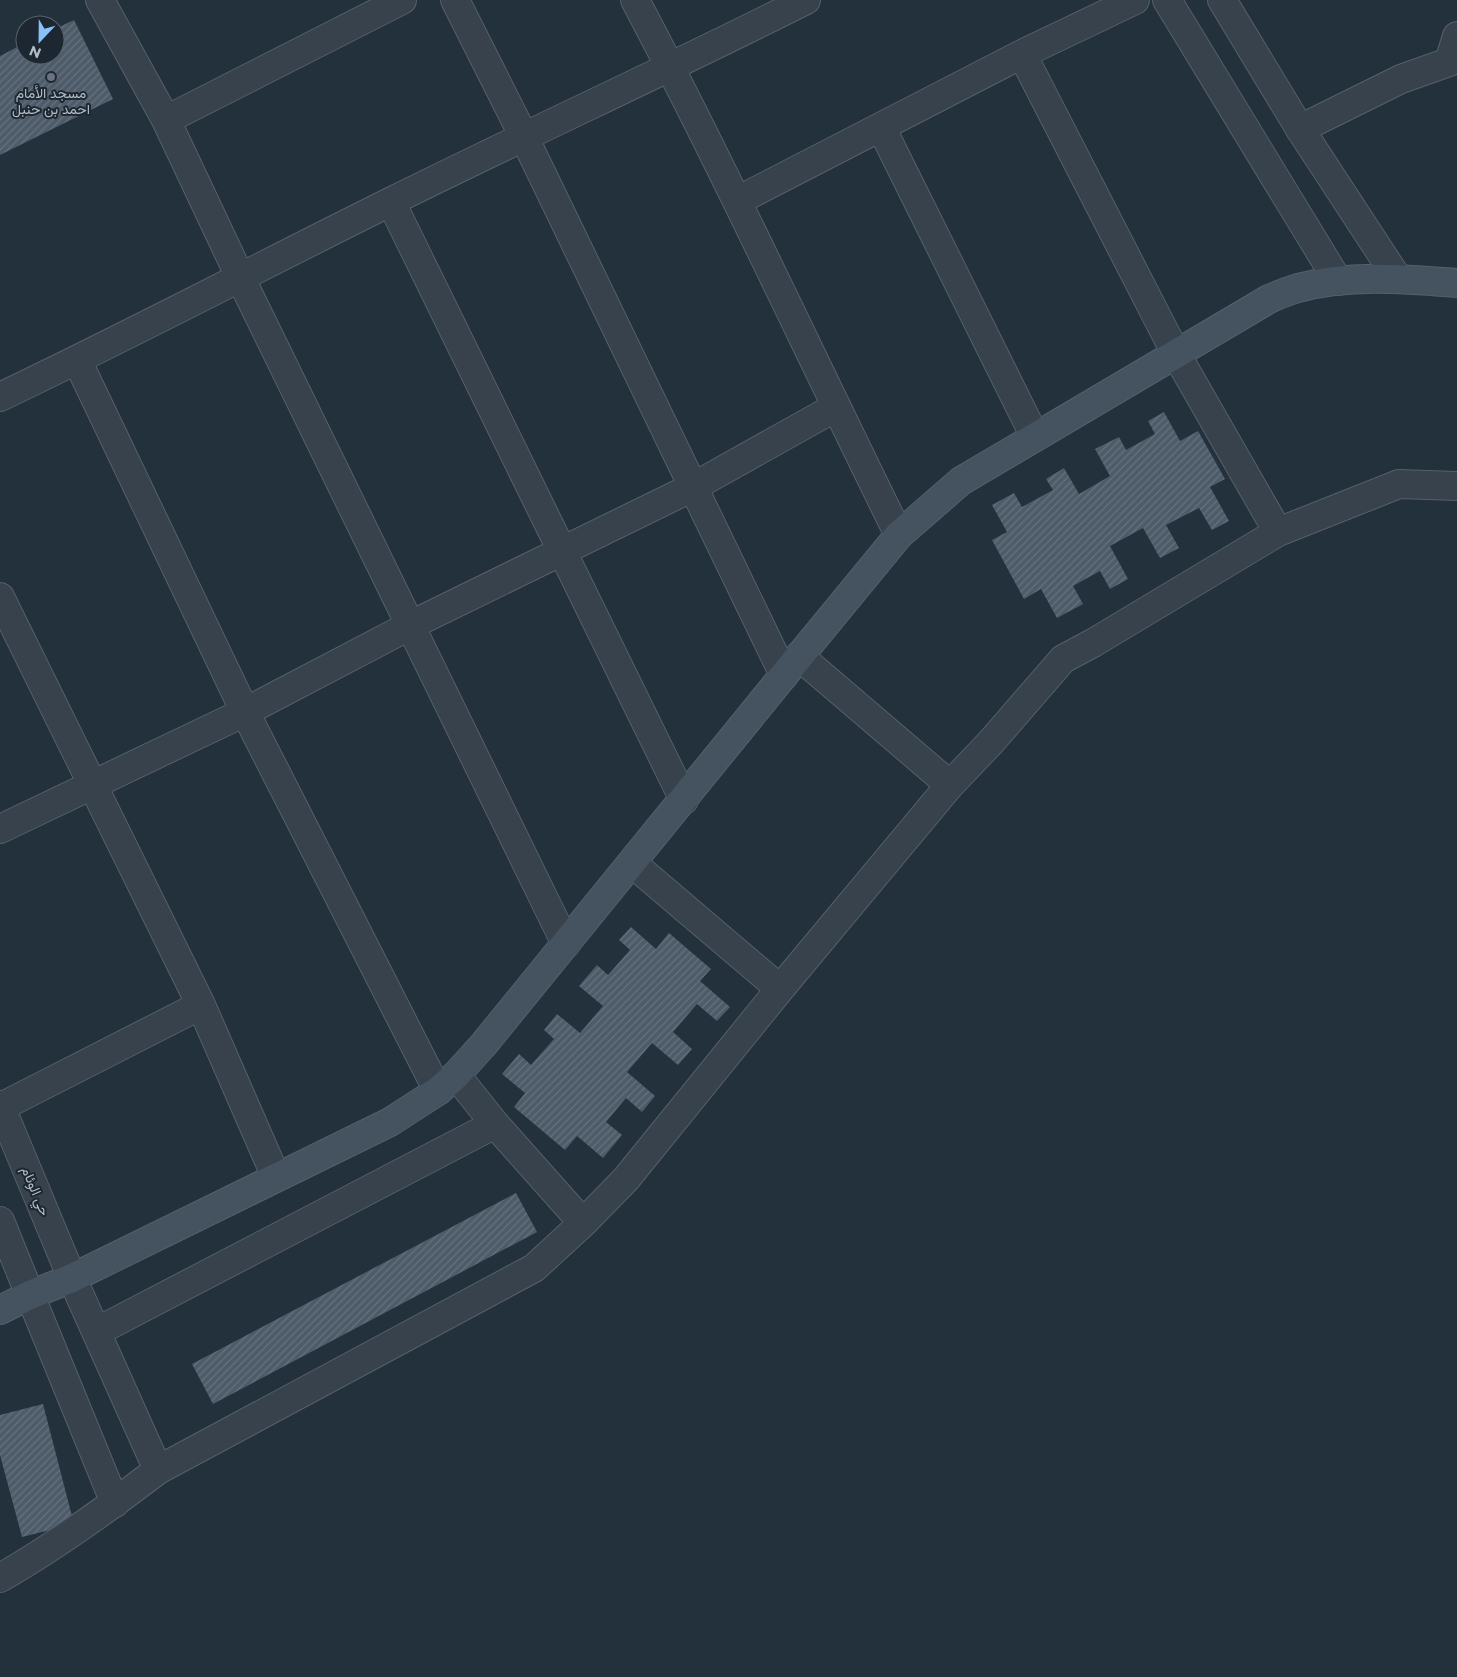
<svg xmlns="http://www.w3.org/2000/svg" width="1457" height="1677" viewBox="0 0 1457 1677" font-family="Montserrat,Vazirmatn,sans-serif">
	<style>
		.building { fill: url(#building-hatch) }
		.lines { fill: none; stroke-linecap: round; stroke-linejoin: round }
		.minor-casing { stroke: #55606a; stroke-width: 30 }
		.tertiary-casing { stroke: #55606a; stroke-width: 30 }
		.secondary-casing { stroke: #55606a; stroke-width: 30 }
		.minor { stroke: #37424c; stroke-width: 28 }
		.tertiary { stroke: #37424c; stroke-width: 28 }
		.secondary { stroke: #45525f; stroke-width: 28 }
		.worship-dot { fill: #6b7280; stroke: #1c2731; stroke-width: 2 }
		.labels { text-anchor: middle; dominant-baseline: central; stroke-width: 4; stroke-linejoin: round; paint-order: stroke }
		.poi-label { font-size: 14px; fill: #b2bdc8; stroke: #1c2731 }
		.street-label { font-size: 14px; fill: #b2bdc8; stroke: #1c2731 }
	</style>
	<defs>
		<pattern id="building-hatch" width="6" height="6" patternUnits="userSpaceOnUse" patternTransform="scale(1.25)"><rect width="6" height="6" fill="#4e5c6a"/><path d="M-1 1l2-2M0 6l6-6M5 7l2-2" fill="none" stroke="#65717e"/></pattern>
	</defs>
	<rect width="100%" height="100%" fill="#23313c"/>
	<path class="building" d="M74,20L113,99L0,155V56L25,43V55H55V29Z
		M1164,412L1180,441L1198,431L1225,479L1210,487L1229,521L1212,530L1199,508L1166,525L1179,548L1160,558L1143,528L1110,546L1128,579L1110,589L1100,571L1073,586L1083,604L1057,618L1041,589L1024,599L992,540L1007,532L992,505L1014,493L1022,507L1053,490L1046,479L1064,468L1079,494L1110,476L1095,449L1119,437L1126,450L1155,434L1148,421Z
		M631,927L656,949L669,933L711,969L700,981L730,1007L717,1021L697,1004L673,1032L692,1049L678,1065L652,1043L627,1072L655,1096L642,1112L626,1098L606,1122L622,1135L603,1158L577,1136L565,1150L514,1107L525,1093L502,1074L519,1054L531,1065L554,1039L544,1030L557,1014L580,1033L603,1006L579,986L597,965L608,975L630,950L619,940Z
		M516,1193L537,1232L213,1404L192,1364Z
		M43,1404L74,1524L22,1537L0,1455V1415Z"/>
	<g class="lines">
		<defs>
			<path id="minor" d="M100,0L166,120L241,279L566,944
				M455,0L524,137L784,675
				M635,0C728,176 811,357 899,535
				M1022,54L1176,354L1278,532
				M166,120L402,0
				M881,127L1035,437
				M1300,129L1401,79L1449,62L1457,36
				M737,201L1022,54L1135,0
				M391,202L684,800
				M77,360L245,712L438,1091
				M0,397C132,334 261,266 392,201C529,133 669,69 806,0
				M0,597L201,1005L276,1177
				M799,656L950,785
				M0,829L245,712L411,625L693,487L836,407
				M632,863L780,989
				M456,1075L495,1124L583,1223
				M1,1107L201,1005
				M72,1278L158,1470
				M30,1295L115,1503
				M96,1332L495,1124
				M0,1578C56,1546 107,1509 158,1470L534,1268L583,1223L626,1179L780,989L950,785L991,742L1063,659L1093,643L1278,532L1399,484L1457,486"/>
			<path id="tertiary" d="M1167,0L1338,281
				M1222,0L1300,129L1398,279
				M0,1105L72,1278
				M0,1221L30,1295"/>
			<path id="secondary" d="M0,1310L30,1295L72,1278L390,1122L438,1091L456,1075L484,1044L784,675L899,535L961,481L1269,299C1278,295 1288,291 1298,288C1349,274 1405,279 1457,283"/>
		</defs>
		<use href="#minor" class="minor-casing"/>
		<use href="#tertiary" class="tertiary-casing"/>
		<use href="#secondary" class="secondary-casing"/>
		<use href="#minor" class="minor"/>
		<use href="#tertiary" class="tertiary"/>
		<use href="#secondary" class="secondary"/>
	</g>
	<circle class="worship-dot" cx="51" cy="77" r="5"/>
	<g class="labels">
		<g class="poi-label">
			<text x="51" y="93">مسجد الأمام<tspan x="51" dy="16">احمد بن حنبل</tspan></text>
		</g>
		<g class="street-label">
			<text transform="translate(36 1191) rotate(67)">حي الوئام</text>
		</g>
	</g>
	<g transform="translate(40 40) rotate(202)"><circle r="24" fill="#1c2731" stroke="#58636d"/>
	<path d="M0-4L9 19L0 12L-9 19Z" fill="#88c0f7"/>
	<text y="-8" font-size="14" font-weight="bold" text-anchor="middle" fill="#b2bdc8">N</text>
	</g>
</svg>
